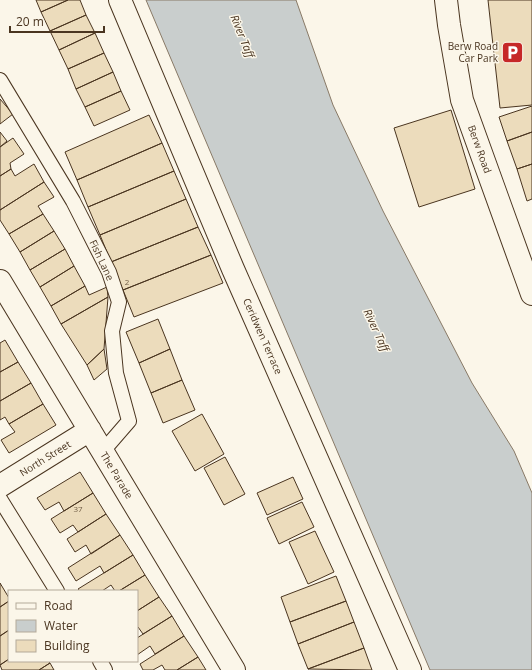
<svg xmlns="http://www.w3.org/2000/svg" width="532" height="670" viewBox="0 0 532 670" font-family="'Open Sans',sans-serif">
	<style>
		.water { fill: #c9cecd; stroke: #887966 }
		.building { fill: #ecdcbc; stroke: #4a3520 }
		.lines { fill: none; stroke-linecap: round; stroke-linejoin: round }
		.service-casing { stroke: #4a3520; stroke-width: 16 }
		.minor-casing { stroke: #4a3520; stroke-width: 24 }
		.secondary-casing { stroke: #4a3520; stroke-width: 24 }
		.service { stroke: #fbf6e9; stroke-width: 14 }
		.minor { stroke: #fbf6e9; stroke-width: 22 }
		.secondary { stroke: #fbf6e9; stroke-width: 22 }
		.labels { text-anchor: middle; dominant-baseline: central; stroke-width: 3; stroke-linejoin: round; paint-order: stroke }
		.number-label { font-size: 8px; fill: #725f47 }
		.poi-label { font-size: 10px; fill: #4a3520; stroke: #fbf6e9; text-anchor: end }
		.street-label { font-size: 10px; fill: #4a3520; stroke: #fbf6e9 }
		.water-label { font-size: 11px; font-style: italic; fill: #4a3520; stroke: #fbf6e9 }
	</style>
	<rect width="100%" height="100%" fill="#fbf6e9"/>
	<path class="water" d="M146,0H296L333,105L383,211L472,383L514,451L532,493V670H430Z"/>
	<path class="building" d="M36,0H68L41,12Z
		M68,0H80L86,15L50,31L41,12Z
		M488,0H532V105L500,108Z
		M86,15L95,33L59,50L50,31Z
		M95,33L104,53L68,69L59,50Z
		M104,53L113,72L76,89L68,69Z
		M113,72L121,91L85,107L76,89Z
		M121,91L130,110L94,126L85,107Z
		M0,99L13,114L0,124Z
		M532,106V132L507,141L499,117Z
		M451,110L475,189L419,207L394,128Z
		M149,115L162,143L77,180L65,152Z
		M0,132L7,141L0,147Z
		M532,132V164L517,169L507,141Z
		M13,138L24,154L10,163L11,169L0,176V147Z
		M162,143L174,171L88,207L77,180Z
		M34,164L44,182L0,210V176L11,169L15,176Z
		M532,164V199L527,201L517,169Z
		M174,171L186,199L100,235L88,207Z
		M44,182L54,197L38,206L43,214L9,234L0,220V210Z
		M186,199L198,227L111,262L100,235Z
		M43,214L54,231L20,252L9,234Z
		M198,227L211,255L123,290L111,262Z
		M54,231L65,249L30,270L20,252Z
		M65,249L74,266L40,287L30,270Z
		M211,255L223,283L134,317L123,290Z
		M74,266L85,286L51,306L40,287Z
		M85,286L89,295L107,287L108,297L61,324L51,306Z
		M108,297L104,349L87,365L61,324Z
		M158,319L170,349L139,363L126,332Z
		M5,340L18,362L0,372V343Z
		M104,349L107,369L94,380L87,365Z
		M170,349L182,380L151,393L139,363Z
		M18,362L31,383L0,401V372Z
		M182,380L195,410L163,423L151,393Z
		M31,383L43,404L9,424L5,417L0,420V401Z
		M43,404L56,425L9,453L1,440L15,432L9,424Z
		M202,414L224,454L195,471L172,431Z
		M225,457L245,494L224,505L204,468Z
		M80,472L93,493L64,511L59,502L45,510L37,498Z
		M293,477L303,499L267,515L257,493Z
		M93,493L106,514L78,532L73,525L60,533L51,519Z
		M302,502L314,527L279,544L267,518Z
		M106,514L120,535L91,554L86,545L75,552L67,539Z
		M315,531L334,572L308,584L289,542Z
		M120,535L133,555L104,573L100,566L76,581L68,568Z
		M133,555L145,575L119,591H115L111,585L102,591H80L78,589Z
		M145,575L159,597L137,611V591H119Z
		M336,576L346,601L290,622L281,597Z
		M0,583L9,598V601L0,607Z
		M159,597L172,616L143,634L138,627L137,628V611Z
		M9,601V630L0,636V607Z
		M346,601L354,622L298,644L290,622Z
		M172,616L184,636L155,654L150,646L137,655V638Z
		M354,622L364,648L308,669L298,644Z
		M9,630V659L0,665V636Z
		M184,636L198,657L177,670H165L162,665L153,670H143L140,664Z
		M364,648L372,670L308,669Z
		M198,657L206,670H177Z
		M9,659V661H48L50,663L39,670H2L0,665Z
		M50,663L54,670H39Z"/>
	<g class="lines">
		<defs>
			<path id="service" d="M0,80L73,201L109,272L119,302L112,331L116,373L129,421L103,451
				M0,499L57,591
				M100,661L105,670"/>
			<path id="minor" d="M120,0L233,269L410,670
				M0,281L234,670
				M0,486L90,430"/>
			<path id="secondary" d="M446,0L449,25L462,100L532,294"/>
		</defs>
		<use href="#service" class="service-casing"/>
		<use href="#minor" class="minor-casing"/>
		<use href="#secondary" class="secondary-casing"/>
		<use href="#service" class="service"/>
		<use href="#minor" class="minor"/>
		<use href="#secondary" class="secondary"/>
	</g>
	<defs>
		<symbol id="parking-square" viewBox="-11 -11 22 22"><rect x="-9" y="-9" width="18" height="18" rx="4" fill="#c62828" stroke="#fbf6e9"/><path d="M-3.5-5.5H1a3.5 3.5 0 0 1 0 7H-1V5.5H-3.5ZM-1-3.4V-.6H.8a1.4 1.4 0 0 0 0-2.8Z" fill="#fff"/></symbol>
	</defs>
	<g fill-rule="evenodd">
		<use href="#parking-square" x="500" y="40" width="25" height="25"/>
	</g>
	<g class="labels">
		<g class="number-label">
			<text x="127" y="281">2</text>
			<text x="78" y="508">37</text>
		</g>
		<g class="poi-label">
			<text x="498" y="46">Berw Road<tspan x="498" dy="12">Car Park</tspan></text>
		</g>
		<g class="street-label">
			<text transform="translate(480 149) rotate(70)">Berw Road</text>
			<text transform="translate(102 260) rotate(65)">Fish Lane</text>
			<text transform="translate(263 336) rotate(66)">Ceridwen Terrace</text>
			<text transform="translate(45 458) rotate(-32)">North Street</text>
			<text transform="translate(117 475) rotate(59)">The Parade</text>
		</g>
		<g class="water-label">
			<text transform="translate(243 36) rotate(68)">River Taff</text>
			<text transform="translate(377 330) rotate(65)">River Taff</text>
		</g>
	</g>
	<rect x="8" y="590" width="130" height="72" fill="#fbf6e9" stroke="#b4a999"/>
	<rect x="16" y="603" width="20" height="6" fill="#fbf6e9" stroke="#b4a999"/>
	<text x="44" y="610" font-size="12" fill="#4a3520">Road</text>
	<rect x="16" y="620" width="20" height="12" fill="#c9cecd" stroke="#b4a999"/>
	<text x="44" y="630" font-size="12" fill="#4a3520">Water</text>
	<rect x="16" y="640" width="20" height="12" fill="#ecdcbc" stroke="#b4a999"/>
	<text x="44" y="650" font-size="12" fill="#4a3520">Building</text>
	<path d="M10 26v6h94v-6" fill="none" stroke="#4a3520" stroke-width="2"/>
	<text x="16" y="26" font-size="12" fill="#4a3520" stroke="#fbf6e9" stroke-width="3" paint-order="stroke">20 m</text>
</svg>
